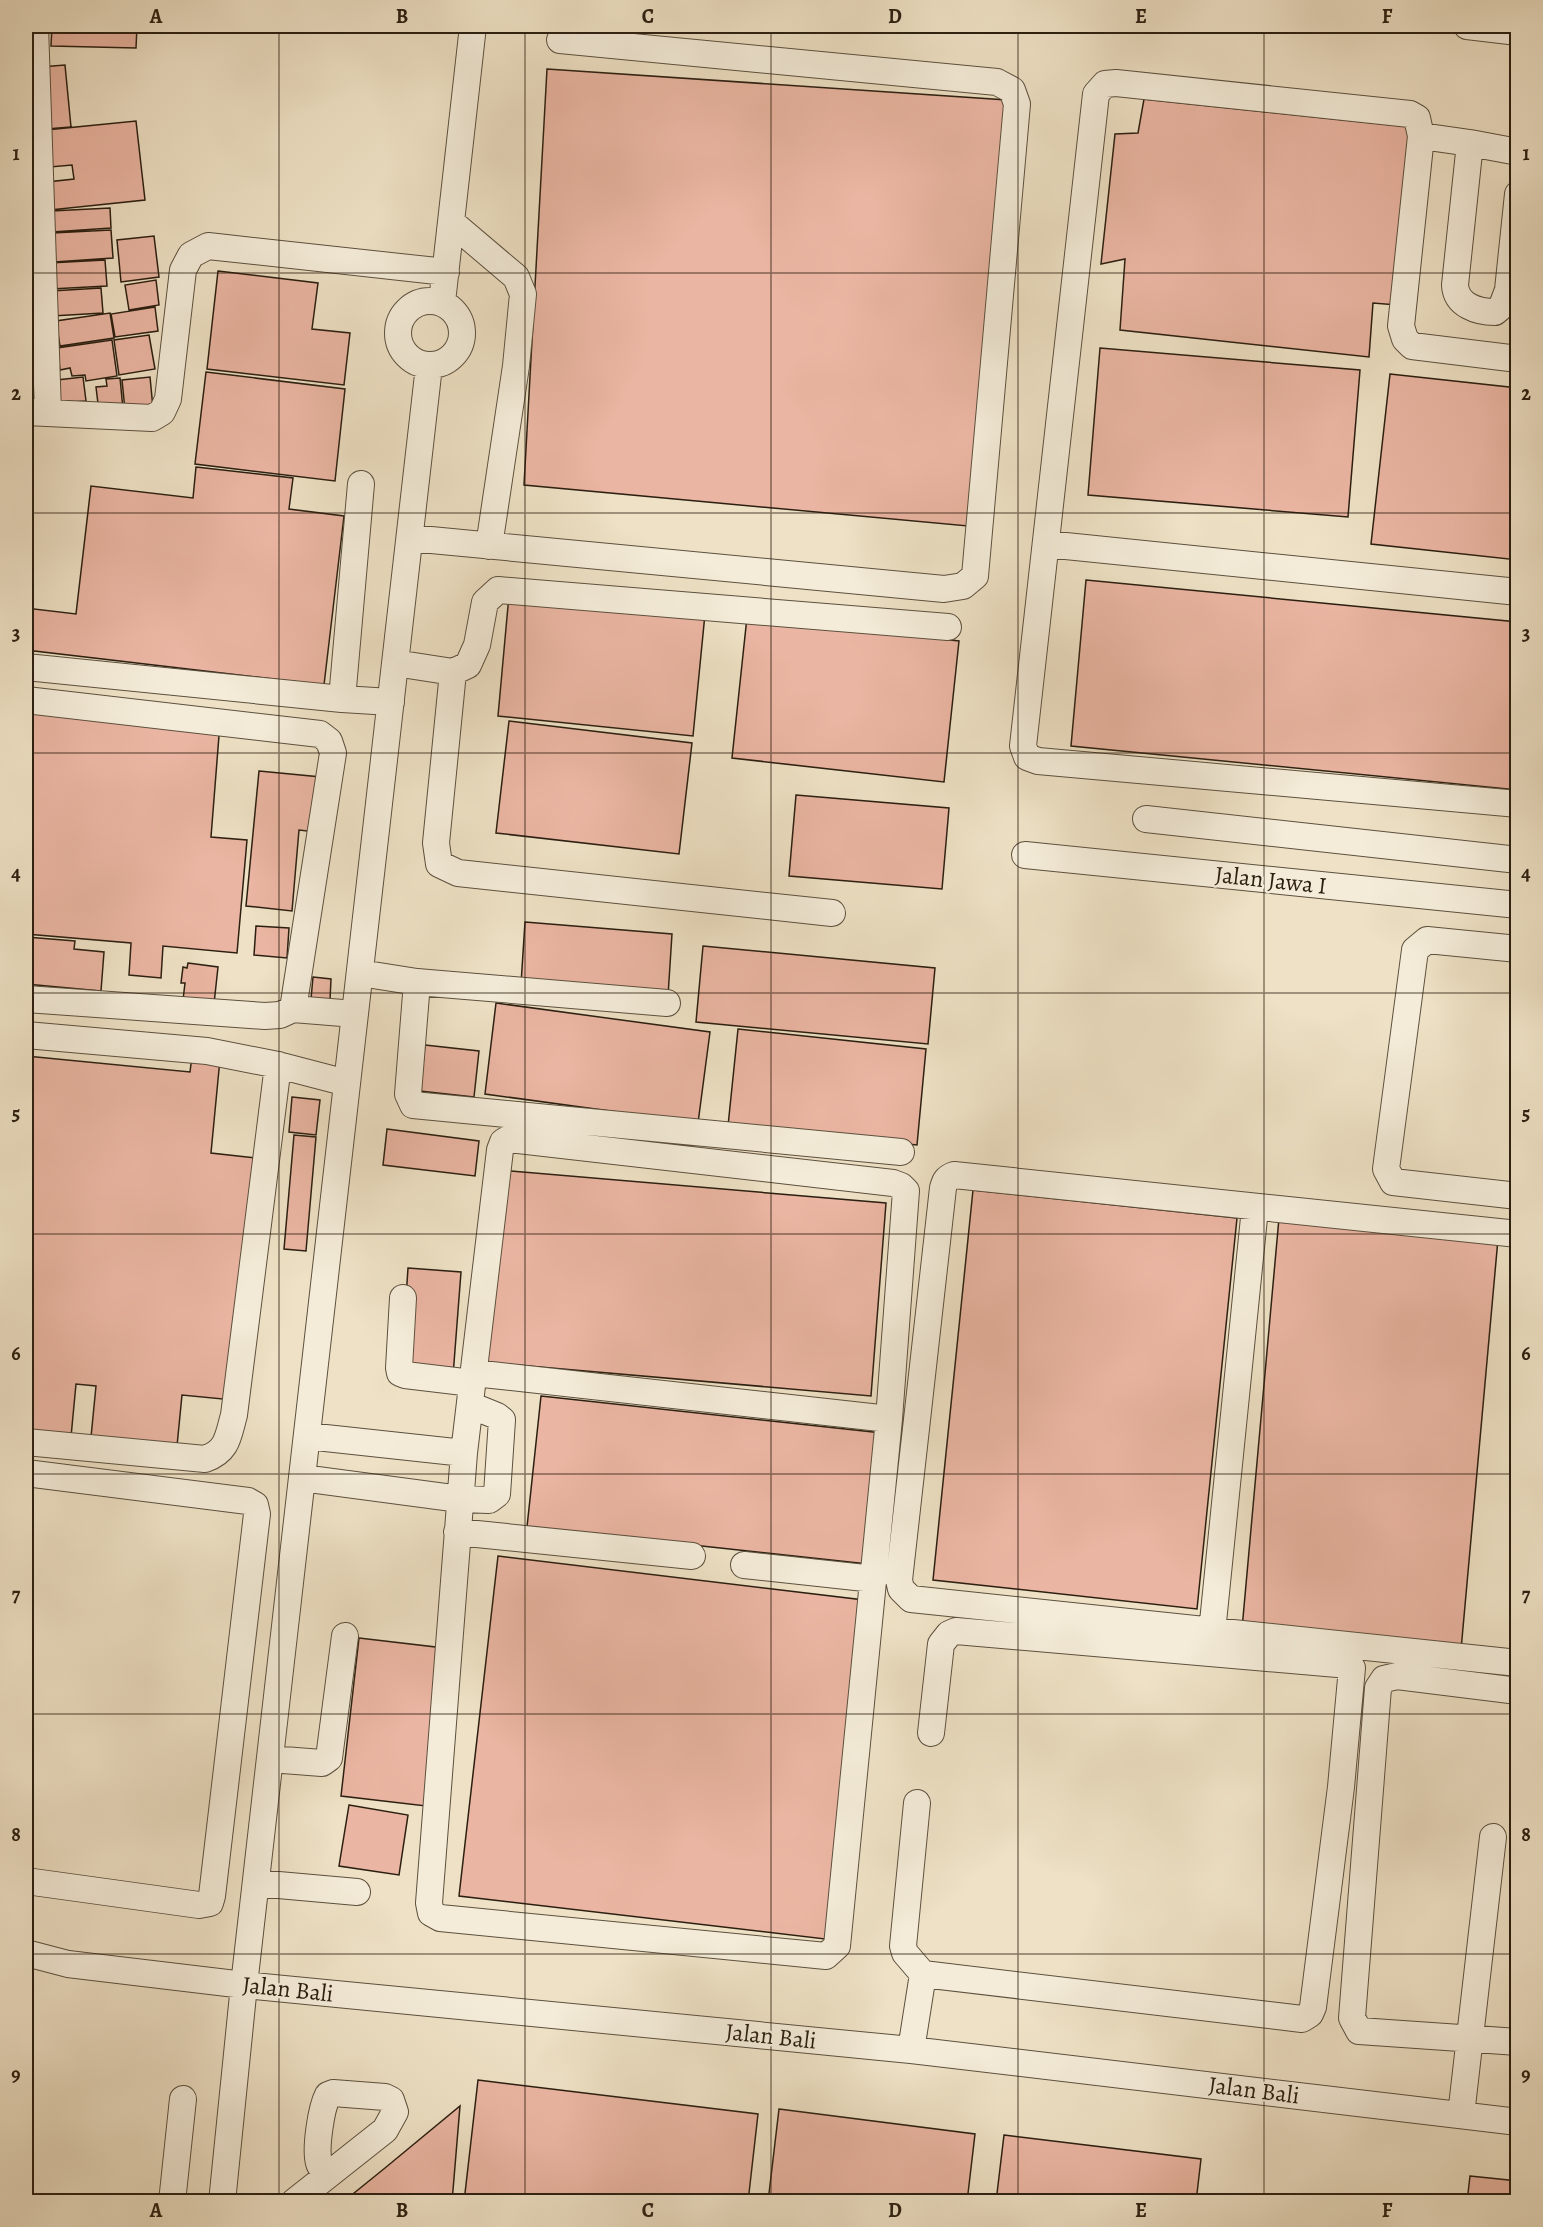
<svg xmlns="http://www.w3.org/2000/svg" width="1543" height="2227" viewBox="0 0 1543 2227" font-family="Alegreya,serif">
	<style>
		.building { fill: #eab5a2; stroke: #2b1f11; stroke-width: 1.5 }
		.lines { fill: none; stroke-linecap: round; stroke-linejoin: round }
		.minor-casing { stroke: #5c503e; stroke-width: 28 }
		.minor { stroke: #f4ecd9; stroke-width: 26 }
		.grid { fill: none; stroke: #2b1f11; stroke-width: 1.5; stroke-opacity: 0.55 }
		.labels { text-anchor: middle; dominant-baseline: central; stroke-width: 4.5; stroke-linejoin: round; paint-order: stroke }
		.street-label { font-size: 24px; fill: #2b1f11; stroke: #f4ecd9 }
		.neatline { fill: none; stroke: #2b1f11; stroke-width: 2 }
		.grid-label { font-size: 20px; text-anchor: middle; font-weight: bold; fill: #2b1f11 }
	</style>
	<rect width="100%" height="100%" fill="#eee1c5"/>
	<filter id="stains"><feTurbulence type="fractalNoise" baseFrequency=".00333" numOctaves="4"/><feColorMatrix values="0 0 0 0 .2 0 0 0 0 .09 0 0 0 0 .02 0 0 0 .5 -.17"/></filter>
	<radialGradient id="worn" r=".72"><stop offset=".6" stop-color="#630" stop-opacity="0"/><stop offset="1" stop-color="#630" stop-opacity=".3"/></radialGradient>
	<path class="building" d="M52,26H137L136,48L51,46Z
		M65,65L71,127L46,129L40,67Z
		M547,69L1007,100L968,526L524,485Z
		M1144,99L1412,127L1397,305L1373,303L1369,357L1120,330L1125,259L1101,264L1115,134L1138,133Z
		M136,121L145,200L50,210L47,182L74,179L72,165L50,167L46,130Z
		M110,208L111,228L52,232L51,211Z
		M111,230L113,258L54,262L52,233Z
		M154,236L159,277L121,282L117,240Z
		M30,258L35,286L26,288V259Z
		M105,260L107,286L51,289L49,263Z
		M218,271L318,283L312,329L350,333L344,385L207,369Z
		M156,280L159,305L129,310L125,285Z
		M34,287L38,311L26,313V289Z
		M101,288L103,313L52,316L51,291Z
		M155,307L158,331L115,337L111,314Z
		M38,313L42,342L26,344V315Z
		M110,313L114,338L60,346L56,321Z
		M149,335L155,369L119,375L114,340Z
		M112,340L117,376L86,381L85,375L72,376L70,368L60,370L57,348Z
		M42,348L47,400L29,402L26,350Z
		M1100,348L1360,370L1348,517L1088,495Z
		M206,372L345,389L335,481L195,464Z
		M1390,374L1518,388V560L1371,544Z
		M83,377L86,401L59,403L57,380Z
		M150,377L153,408L125,410L122,380Z
		M120,378L123,409L99,412L96,387L107,386L106,379Z
		M196,467L293,478L289,509L344,516L324,685L26,650V608L76,614L91,486L193,498Z
		M1086,580L1518,622V790L1071,746Z
		M509,595L705,614L693,736L498,716Z
		M747,617L959,641L944,782L732,758Z
		M26,706L220,723L211,837L247,840L237,953L163,946L161,978L129,975L131,943L26,934Z
		M509,721L692,743L679,854L496,833Z
		M259,771L321,777L316,832L299,830L292,911L246,906Z
		M796,795L949,808L942,889L789,876Z
		M525,922L672,934L668,996L521,984Z
		M256,926L289,928L287,958L254,955Z
		M26,937L75,941L74,949L104,952L101,991L26,984Z
		M703,946L935,968L928,1044L696,1022Z
		M188,963L218,967L214,1004L183,1000L185,983H181L183,967L187,968Z
		M313,977L331,979L330,1000L311,999Z
		M496,1003L710,1032L698,1123L485,1094Z
		M738,1029L926,1049L917,1145L728,1126Z
		M425,1045L479,1051L474,1097L420,1091Z
		M26,1056L190,1072L192,1056L220,1059L211,1153L256,1158L233,1400L182,1395L177,1446L91,1437L96,1386L76,1384L71,1437L26,1433Z
		M292,1097L320,1100L316,1135L289,1132Z
		M387,1129L479,1141L475,1176L383,1165Z
		M294,1135L316,1137L306,1251L284,1249Z
		M499,1170L886,1203L871,1396L483,1362Z
		M973,1190L1237,1218L1197,1609L933,1580Z
		M1279,1218L1498,1239L1461,1650L1242,1629Z
		M408,1268L461,1272L453,1376L401,1372Z
		M541,1396L882,1433L868,1564L527,1527Z
		M498,1556L864,1600L825,1939L459,1896Z
		M359,1638L444,1648L426,1806L341,1796Z
		M349,1805L408,1815L399,1875L339,1866Z
		M478,2080L758,2114L748,2202H464Z
		M460,2106L452,2202H343L385,2168Z
		M779,2109L975,2134L967,2202H768Z
		M1004,2135L1201,2159L1196,2202H996Z
		M1470,2176L1518,2181V2202H1467Z"/>
	<g class="lines">
		<defs>
			<path id="minor" d="M35,26L48,413
				M1467,26L1518,32
				M1421,136L1470,143L1455,285C1456,305 1477,312 1495,312L1502,306L1508,290L1518,194
				M1470,143L1518,152
				M451,222L516,277L523,294L516,366L489,546
				M398 333a32 32 0 1 1 64 0a32 32 0 1 1-64 0Z
				M442,302L473,26
				M1518,359L1412,346L1405,339L1401,326L1421,136L1417,118L1410,114L1116,83L1105,84L1096,94L1023,746L1027,757L1038,761L1518,804
				M26,412L152,418L162,412L168,399L183,270L191,255L208,246L446,272
				M410,538L944,589L963,586L975,576L1017,104L1012,90L997,82L560,40
				M1046,544L1518,592
				M395,663L453,672L436,843L439,864L458,873L832,913
				M26,667L342,699L391,702
				M453,672L468,665L477,645L485,602L498,590L948,627
				M342,699L361,484
				M26,700L320,734L329,741L333,753L293,1009
				M1146,819L1518,860
				M1025,855L1518,905
				M1518,949L1427,940L1415,950L1386,1169L1393,1182L1518,1196
				M360,973L417,982L667,1003
				M417,982L408,1094L413,1105L901,1152
				M26,999L265,1016L280,1015L293,1009L355,1014
				M26,1035L207,1051L278,1065L347,1083
				M508,1139L893,1183L901,1186L906,1191L889,1419L837,1946L826,1956L440,1918L431,1913L429,1903L464,1453L500,1150L503,1142Z
				M1518,1234L954,1175C946,1178 945,1181 943,1188L899,1580L901,1589L911,1599L1518,1663
				M403,1298L399,1368L400,1373L405,1375L472,1383
				M474,1373L889,1419
				M307,1436L464,1453
				M26,1442L205,1459C228,1451 228,1436 234,1415L278,1065
				M26,1473L248,1501L255,1505L257,1514L212,1896L210,1903L199,1905L26,1881
				M302,1478L460,1499L489,1500L497,1494L502,1420L497,1416L470,1405
				M457,1532L692,1556
				M744,1565L874,1579
				M1212,1632L1255,1208
				M1518,1691L1397,1676L1384,1679L1378,1688L1352,2018L1359,2031L1518,2042
				M270,1759L322,1763L329,1758L345,1636
				M917,1803L903,1946L905,1953L923,1974L1302,2019L1310,2014L1313,2007L1341,1787L1352,1668L1349,1665L956,1631L949,1634L941,1644L931,1733
				M256,1883L357,1892
				M26,1953L68,1964L244,1985L911,2050L1518,2122
				M911,2050L923,1974
				M1461,2115L1493,1837
				M172,2202L183,2099
				M222,2202L244,1985L429,366
				M294,2202L385,2130L395,2112L391,2100L385,2097L333,2093L328,2095C321,2108 315,2149 319,2163C320,2168 324,2170 328,2174"/>
		</defs>
		<use href="#minor" class="minor-casing"/>
		<use href="#minor" class="minor"/>
	</g>
	<path class="grid" d="M279,26V2202M525,26V2202M771,26V2202M1018,26V2202M1264,26V2202M26,273H1518M26,513H1518M26,753H1518M26,993H1518M26,1234H1518M26,1474H1518M26,1714H1518M26,1954H1518"/>
	<g class="labels">
		<g class="street-label">
			<text transform="translate(1271 880) rotate(6)">Jalan Jawa I</text>
			<text transform="translate(288 1989) rotate(6)">Jalan Bali</text>
			<text transform="translate(771 2036) rotate(6)">Jalan Bali</text>
			<text transform="translate(1254 2090) rotate(7)">Jalan Bali</text>
		</g>
	</g>
	<rect width="1543" height="2227" fill="none" stroke="#eee1c5" stroke-width="66"/>
	<rect x="33" y="33" width="1477" height="2161" class="neatline"/>
	<g class="grid-label">
		<text x="156" y="23">A</text>
		<text x="402" y="23">B</text>
		<text x="648" y="23">C</text>
		<text x="895" y="23">D</text>
		<text x="1141" y="23">E</text>
		<text x="1387" y="23">F</text>
		<text x="16" y="160">1</text>
		<text x="1526" y="160">1</text>
		<text x="16" y="400">2</text>
		<text x="1526" y="400">2</text>
		<text x="16" y="640">3</text>
		<text x="1526" y="640">3</text>
		<text x="16" y="880">4</text>
		<text x="1526" y="880">4</text>
		<text x="16" y="1120">5</text>
		<text x="1526" y="1120">5</text>
		<text x="16" y="1360">6</text>
		<text x="1526" y="1360">6</text>
		<text x="16" y="1601">7</text>
		<text x="1526" y="1601">7</text>
		<text x="16" y="1841">8</text>
		<text x="1526" y="1841">8</text>
		<text x="16" y="2081">9</text>
		<text x="1526" y="2081">9</text>
		<text x="156" y="2217">A</text>
		<text x="402" y="2217">B</text>
		<text x="648" y="2217">C</text>
		<text x="895" y="2217">D</text>
		<text x="1141" y="2217">E</text>
		<text x="1387" y="2217">F</text>
	</g>
	<rect width="100%" height="100%" filter="url(#stains)"/>
	<rect width="100%" height="100%" fill="url(#worn)"/>
</svg>
